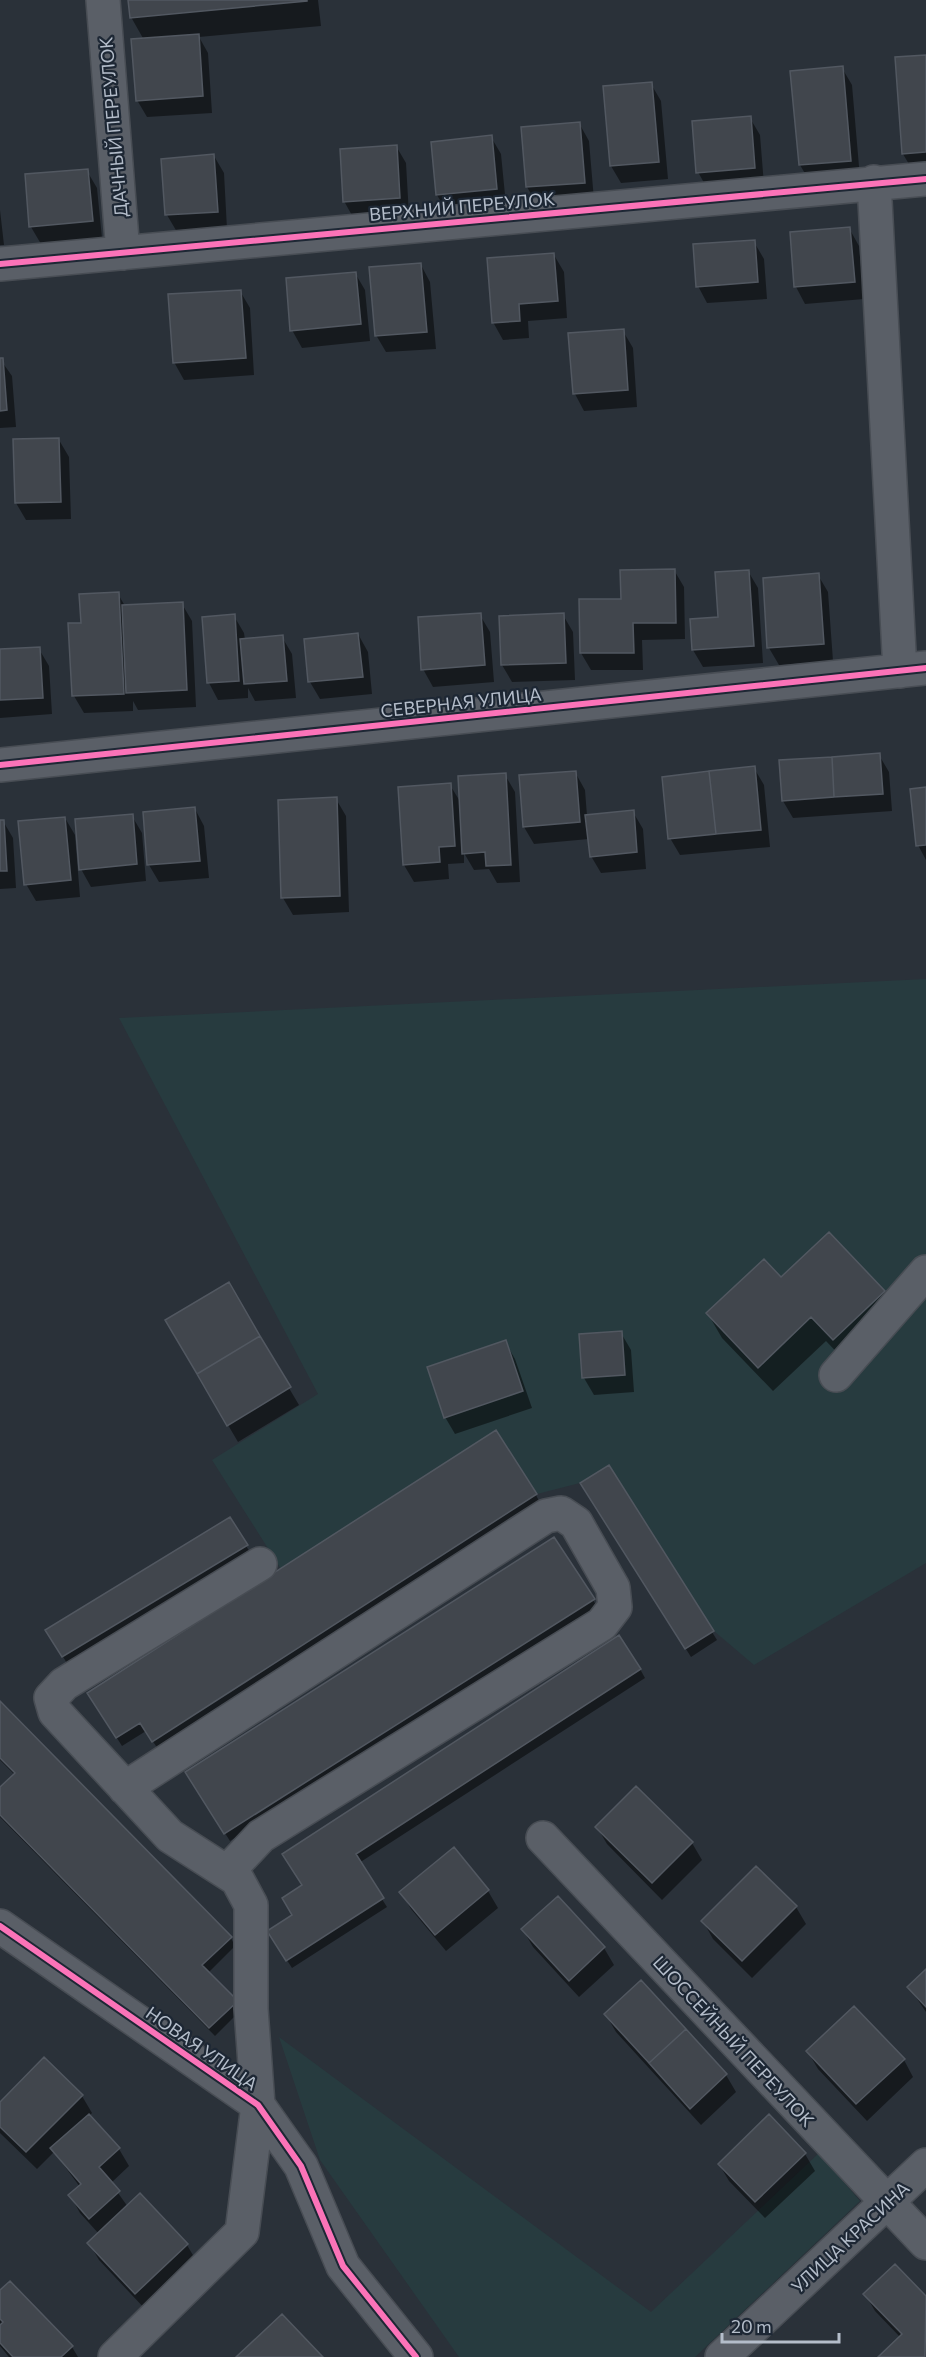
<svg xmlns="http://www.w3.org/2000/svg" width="926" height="2357" viewBox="0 0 926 2357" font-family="Commissioner,sans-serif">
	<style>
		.green { fill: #273b3f }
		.shadow { fill: #0007 }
		.building { fill: #41464d; stroke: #525861; stroke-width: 1.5 }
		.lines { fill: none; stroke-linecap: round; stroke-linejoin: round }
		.minor-casing { stroke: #484d54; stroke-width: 36 }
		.minor { stroke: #5a5f67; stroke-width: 33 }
		.cycleway-casing { stroke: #1d2734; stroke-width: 10 }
		.cycleway { stroke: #fb73b8; stroke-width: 6 }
		.labels { text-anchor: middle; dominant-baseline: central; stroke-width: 4.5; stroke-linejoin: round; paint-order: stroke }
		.street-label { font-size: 18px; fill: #b4bdca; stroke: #1d2734 }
	</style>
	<rect width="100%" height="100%" fill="#2a3139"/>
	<path class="green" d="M926,979V1563L754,1665L714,1631L609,1465L580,1483L537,1494L496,1430L281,1569L212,1460L318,1394L119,1018Z
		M279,2037L651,2312L819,2153L860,2201L695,2357H459L320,2160Z"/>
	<path class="shadow" d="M130,0H318L321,26L199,37L208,53L212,113L147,117L137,100L144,40L131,17Z
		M926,56V170L913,171L903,154Z
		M842,68L852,85L860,178L810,182L800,165Z
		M651,84L661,101L668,179L621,183L611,166Z
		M750,118L760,135L764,185L708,190L698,172Z
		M579,123L589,141L594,200L537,204L527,187Z
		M491,137L501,154L506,205L447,212L437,195Z
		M396,146L406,163L409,215L354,219L344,201Z
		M214,156L224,173L227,229L177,232L167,215L163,160Z
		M87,171L97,188L102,238L41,244L31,227Z
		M0,210L4,245H0Z
		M849,228L859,246L864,299L805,304L796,287Z
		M754,242L764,259L767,299L707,303L698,286Z
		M554,255L564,272L567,318L528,321L529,338L503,340L493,322Z
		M421,265L430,282L436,349L386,352L376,335Z
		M355,273L365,290L370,341L302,348L292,330Z
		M240,291L250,308L254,375L184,380L174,362Z
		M623,331L633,348L637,407L584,411L575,394Z
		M0,359L12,376L16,427L0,428Z
		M59,440L69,457L71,519L26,520L16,503Z
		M674,570L684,587L685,639L642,640L643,670H591L581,653L622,600Z
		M748,571L758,588L763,663L703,667L693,650L720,618Z
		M818,575L828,592L833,661L779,665L769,648Z
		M118,594L125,606L182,604L192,621L196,707L138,710L133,701V711L84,713L74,696L82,625Z
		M480,615L490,632L494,682L433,687L423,669Z
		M563,615L573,632L575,680L512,682L502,665Z
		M234,616L244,633L245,640L282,637L292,654L296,698L255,701L248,688V698L218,700L209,683Z
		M358,634L368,652L372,694L320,699L310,682Z
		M39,649L49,666L52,714L0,718V651Z
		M879,755L889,772L892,811L793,818L783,801Z
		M754,768L764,785L770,847L680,855L670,838Z
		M575,772L585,790L587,816L633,812L643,829L646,869L601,873L591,856L589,839L534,844L524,827Z
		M505,775L515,792L520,882L497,883L489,869L474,870L464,853V863L448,864L449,879L414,882L404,865L450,785L461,803Z
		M926,789V860L918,845Z
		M336,799L346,816L349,912L293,915L283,898Z
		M195,809L204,826L209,878L159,882L149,865Z
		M132,816L142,833L146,881L91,887L81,869Z
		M65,818L75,835L80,897L36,901L26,884Z
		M0,821H3L13,838L16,888L0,889Z
		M781,1279L884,1292L898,1316L848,1364L826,1341L773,1391L722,1338L708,1314Z
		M228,1285L299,1405L238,1442L167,1321Z
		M621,1333L631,1350L634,1392L594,1395L584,1378Z
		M505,1342L515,1359L532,1408L455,1434L445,1417Z
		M587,1492L712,1632L717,1640L691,1657Z
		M536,1495L540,1503L158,1749L146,1731L122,1746L94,1702Z
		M230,1519L251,1554L68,1665L47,1630Z
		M593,1600L598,1608L230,1841L191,1780Z
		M640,1669L645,1678L359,1863L387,1907L292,1968L274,1940L294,1916L284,1899Z
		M0,1703L231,1938L235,1946L208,1973L241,2010L215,2036L0,1817V1789L15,1775L0,1760Z
		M597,1827L692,1843L702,1860L662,1900L607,1844Z
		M488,1891L498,1908L446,1951L411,1909L401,1892Z
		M558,1898L604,1948L614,1965L579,1997L533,1947L523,1930Z
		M796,1907L806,1924L752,1978L713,1939L703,1921Z
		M926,1971V2012L909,1987Z
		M641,1982L726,2075L736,2092L701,2125L616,2032L606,2015Z
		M808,2052L904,2060L913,2077L867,2121L818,2069Z
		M82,2096L92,2113L89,2116L119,2149L129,2166L111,2183L128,2207L140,2195L187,2245L197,2262L146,2310L99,2260L89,2243L99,2234L80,2213L70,2195L80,2187L54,2152L37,2169L0,2133V2104Z
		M805,2154L815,2171L765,2218L729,2181L719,2164Z
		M895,2266L926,2298V2357H880L901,2338L875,2311L865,2294Z
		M0,2292L72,2347L78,2357H9L0,2346Z"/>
	<path class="building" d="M128,0H307V1L130,18Z
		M199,34L203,96L136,101L131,39Z
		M926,55V152L902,154L895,57Z
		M843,66L851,161L799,165L790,71Z
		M652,82L659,162L610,166L603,86Z
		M751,116L755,168L696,173L692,121Z
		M580,122L585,183L526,187L521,127Z
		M492,135L497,189L436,195L431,142Z
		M397,145L400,198L343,202L340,149Z
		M214,154L218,212L165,215L161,159Z
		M88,169L93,221L29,227L25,174Z
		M850,227L855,282L794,287L790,232Z
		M755,240L758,282L696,287L693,244Z
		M554,253L558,301L519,304L520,321L492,323L487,258Z
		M421,263L427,332L375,336L369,267Z
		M356,272L361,324L290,331L286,278Z
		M241,290L246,358L173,363L168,294Z
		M624,329L628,390L573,394L568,333Z
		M0,358H3L7,410L0,411Z
		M59,438L61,502L15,503L13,439Z
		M675,569L676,623H633L634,653H580L579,599H621L620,570Z
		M749,570L754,646L692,650L690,619L718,617L715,572Z
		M819,573L824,644L767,648L763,578Z
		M119,592L124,694L72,696L68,623H81L79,594Z
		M183,602L187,690L126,693L122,605Z
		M481,613L485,665L421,670L418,617Z
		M564,613L566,663L501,665L499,616Z
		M235,614L239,681L207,683L202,617Z
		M358,633L363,677L308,682L304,639Z
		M283,635L287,681L244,684L240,639Z
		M40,647L43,698L0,700V649Z
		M880,753L883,794L834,797L832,757Z
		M832,757L834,797L782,801L779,760Z
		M755,766L761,830L716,834L709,771Z
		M576,771L580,822L523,827L519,775Z
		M709,771L716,834L668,839L662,777Z
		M506,773L511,865L486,866L485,852L462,854L458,776Z
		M451,783L455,846L439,847L440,862L403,865L398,787Z
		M926,787V845L916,846L910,789Z
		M337,797L340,896L281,898L278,800Z
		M195,807L200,861L147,865L143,812Z
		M634,810L637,852L590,857L585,815Z
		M133,814L137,864L79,870L75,819Z
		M65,817L71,880L24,885L18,821Z
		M0,820H4L7,871H0Z
		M829,1232L885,1291L833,1340L811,1317L758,1368L706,1313L764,1259L781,1277Z
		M229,1282L260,1336L197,1374L165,1320Z
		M622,1331L625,1375L582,1378L579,1334Z
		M260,1336L291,1387L227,1426L197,1374Z
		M506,1340L523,1391L444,1418L427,1367Z
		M496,1430L537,1494L152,1742L140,1723L116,1738L87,1693Z
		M609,1465L714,1631L685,1649L580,1483Z
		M230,1517L248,1545L62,1657L45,1630Z
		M554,1537L595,1599L224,1834L185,1772Z
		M619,1635L641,1669L356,1854L384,1898L286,1961L267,1931L292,1915L282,1898L302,1885L282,1854Z
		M0,1701L232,1937L202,1965L238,2001L209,2028L0,1815V1787L15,1773L0,1758Z
		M636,1786L693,1842L652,1883L595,1827Z
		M454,1847L489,1890L435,1935L399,1892Z
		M756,1866L797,1906L742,1961L701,1921Z
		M558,1896L605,1947L569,1981L521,1929Z
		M926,1969V2007L907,1987Z
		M641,1980L686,2029L649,2063L604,2014Z
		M854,2006L905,2059L856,2104L806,2051Z
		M686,2029L727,2074L690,2109L649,2063Z
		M44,2057L83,2095L26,2152L0,2127V2102Z
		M89,2114L120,2148L99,2167L120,2191L89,2219L68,2195L81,2184L50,2148Z
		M769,2114L806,2153L755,2202L718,2164Z
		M140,2193L188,2244L135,2294L87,2243Z
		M895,2264L926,2296L925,2357H878L902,2334L863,2294Z
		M10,2281L73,2346L61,2357H13L0,2343V2325L3,2322L0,2319V2290Z
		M282,2314L323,2357H236Z"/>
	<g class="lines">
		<defs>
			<path id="minor" d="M103,0L123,253
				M874,182L900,671
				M0,264L926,179
				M0,765L926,668
				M836,1375L926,1272
				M125,1788L546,1516L561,1513L576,1523L613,1588L615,1607L602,1624L261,1836L227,1872
				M543,1838L926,2243
				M0,1926L258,2105L301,2166L343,2266L416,2357
				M115,2357L242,2232L258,2105L251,2009V1905L237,1879L170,1836L55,1712L51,1698L64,1684L260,1564
				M722,2357L926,2165"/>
		</defs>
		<use href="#minor" class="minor-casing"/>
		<use href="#minor" class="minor"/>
		<defs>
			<path id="cycleway" d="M0,264L926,179
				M0,765L926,668
				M0,1926L258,2105L301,2166L343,2266L416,2357"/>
		</defs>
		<use href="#cycleway" class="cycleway-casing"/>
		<use href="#cycleway" class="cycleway"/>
	</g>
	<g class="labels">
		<g class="street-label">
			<text transform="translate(113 127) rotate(-95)">ДАЧНЫЙ ПЕРЕУЛОК</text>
			<text transform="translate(462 206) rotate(-5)">ВЕРХНИЙ ПЕРЕУЛОК</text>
			<text transform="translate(461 702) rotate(-6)">СЕВЕРНАЯ УЛИЦА</text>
			<text transform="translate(734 2041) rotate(47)">ШОССЕЙНЫЙ ПЕРЕУЛОК</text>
			<text transform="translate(202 2048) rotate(35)">НОВАЯ УЛИЦА</text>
			<text transform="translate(850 2237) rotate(-43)">УЛИЦА КРАСИНА</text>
		</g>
	</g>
	<path d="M722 2333v9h117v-9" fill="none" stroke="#b4bdca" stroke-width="3"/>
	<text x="731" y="2333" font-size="18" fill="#b4bdca" stroke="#1d2734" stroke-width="4.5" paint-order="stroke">20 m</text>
</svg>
